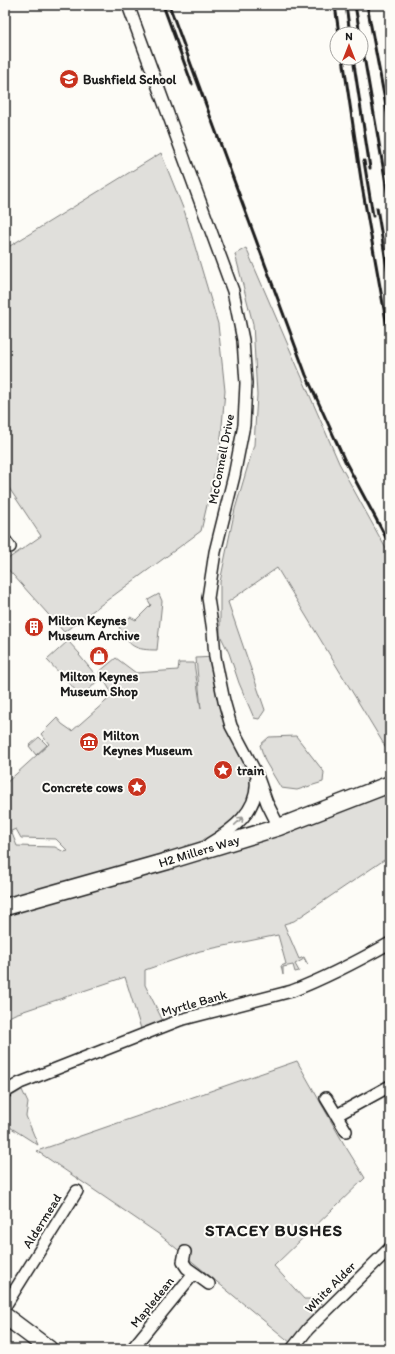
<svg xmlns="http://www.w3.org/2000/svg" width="395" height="1354" viewBox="0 0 395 1354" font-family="Itim,sans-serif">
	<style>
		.green { fill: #e0dfdb; stroke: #7e7e7c; fill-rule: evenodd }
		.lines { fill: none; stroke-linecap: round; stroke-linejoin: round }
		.street-casing { stroke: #1c1c1c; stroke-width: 14 }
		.secondary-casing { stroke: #1c1c1c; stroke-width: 19 }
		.street { stroke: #fdfcf7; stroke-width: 11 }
		.secondary { stroke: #fdfcf7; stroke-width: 16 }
		.rail { stroke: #1c1c1c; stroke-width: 3 }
		.oneway { stroke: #989794 }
		.labels { text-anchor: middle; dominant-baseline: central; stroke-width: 4; stroke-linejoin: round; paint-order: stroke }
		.poi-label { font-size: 13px; font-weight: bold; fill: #1c1c1c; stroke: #fdfcf7; text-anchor: start }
		.street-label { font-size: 13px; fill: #1c1c1c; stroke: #fdfcf7 }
		.district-label { font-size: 17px; font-weight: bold; letter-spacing: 1px; fill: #1c1c1c; stroke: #fdfcf7 }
	</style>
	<rect width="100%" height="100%" fill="#fdfcf7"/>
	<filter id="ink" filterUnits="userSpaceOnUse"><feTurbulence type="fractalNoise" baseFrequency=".025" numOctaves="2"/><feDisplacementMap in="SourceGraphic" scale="8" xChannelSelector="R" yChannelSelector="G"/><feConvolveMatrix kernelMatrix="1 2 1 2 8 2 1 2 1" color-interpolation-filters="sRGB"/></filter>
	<g filter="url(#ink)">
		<path class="green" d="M161,153L185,213L218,324L225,391L220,449L201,531L64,632L5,566V561L41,536L5,482V308L8,306L5,301V249Z
			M246,248L339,463L390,556V751H388L277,568L228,602L265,710L259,719L254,718L239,683L229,653L220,635V582L235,509L254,445L257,395L253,324L235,254Z
			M159,594L162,601L157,650C135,650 129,647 119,627L130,617L136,620L151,605L148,600Z
			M68,641L80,654L79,655L99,679L82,697L47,660Z
			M215,657L224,701L255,771L249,810L214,841L390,784V856L294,921L284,924L299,959L304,957L308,965L304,959L295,964L299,971L295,972L293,965L283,967V975L281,966L286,964L278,935L200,951L145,970V985L164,1023L142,1032L125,977L15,1014L5,1019V784L49,744L41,734L57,718L62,724L72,731L113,695L99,672L116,658L136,673L178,670L179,663H194L201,709L196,658ZM16,829L21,838L56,839L68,851L64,852L55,847L17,846L11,831Z
			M296,736L324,772L323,782L297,790L281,788L265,761L260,745L269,737Z
			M39,737L47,745L36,755L29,746Z
			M297,1061L344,1144L365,1178L274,1266L304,1299H315L324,1305L291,1343L160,1235L37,1151Z
			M22,1090L28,1103L26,1116L38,1145L5,1124V1100Z"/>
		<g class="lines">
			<defs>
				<path id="street" d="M128,5L233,291L243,340L246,383L244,425L234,476L215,552L208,598L213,631L215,657L224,701L231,726L257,775L267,803L279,827
					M5,540L10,547
					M209,844C232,830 259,811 256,780
					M5,1092L20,1083L180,1020L292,991C326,978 358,961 390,943
					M326,1098L346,1131
					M337,1115L390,1086
					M194,1273L209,1284
					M5,1306L77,1191
					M132,1349L194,1273L187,1268L183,1262L185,1252
					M292,1349L308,1329L390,1248"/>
				<path id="secondary" d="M5,907L168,861L279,827L390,784
					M5,1316L49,1349"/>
			</defs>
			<use href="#street" class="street-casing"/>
			<use href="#secondary" class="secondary-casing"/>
			<use href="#street" class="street"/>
			<use href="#secondary" class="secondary"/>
			<path class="rail" d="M163,5L192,84
				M169,5L306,375L345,461L390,545
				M335,5L339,34
				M346,5L350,34
				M355,5L360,34
				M367,5L390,127
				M361,39L390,207
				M343,58L362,186L390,343
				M353,58L370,168
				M364,161L373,216
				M377,208L390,285"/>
		</g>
		<defs><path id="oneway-shaft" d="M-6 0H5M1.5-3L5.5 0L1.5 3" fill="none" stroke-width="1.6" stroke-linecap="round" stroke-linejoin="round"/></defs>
		<use class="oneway" href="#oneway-shaft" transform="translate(239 821) rotate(-44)"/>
	</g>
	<defs>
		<symbol id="school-disc" viewBox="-11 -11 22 22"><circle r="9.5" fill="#c8321e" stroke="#fdfcf7"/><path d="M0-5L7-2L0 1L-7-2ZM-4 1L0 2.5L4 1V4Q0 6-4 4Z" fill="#fff"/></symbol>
		<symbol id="building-disc" viewBox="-11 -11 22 22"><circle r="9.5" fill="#c8321e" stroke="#fdfcf7"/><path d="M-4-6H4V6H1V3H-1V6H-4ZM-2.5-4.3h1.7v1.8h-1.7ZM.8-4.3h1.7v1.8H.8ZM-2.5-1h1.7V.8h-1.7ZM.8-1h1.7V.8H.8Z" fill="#fff"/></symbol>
		<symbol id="shop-disc" viewBox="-11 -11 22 22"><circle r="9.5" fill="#c8321e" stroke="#fdfcf7"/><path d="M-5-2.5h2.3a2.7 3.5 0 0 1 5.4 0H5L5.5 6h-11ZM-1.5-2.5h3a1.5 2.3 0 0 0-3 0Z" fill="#fff"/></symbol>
		<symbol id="museum-disc" viewBox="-11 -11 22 22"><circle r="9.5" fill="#c8321e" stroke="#fdfcf7"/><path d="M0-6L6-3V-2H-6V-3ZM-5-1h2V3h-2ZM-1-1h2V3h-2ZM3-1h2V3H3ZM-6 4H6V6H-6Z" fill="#fff"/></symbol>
		<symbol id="sight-disc" viewBox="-11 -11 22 22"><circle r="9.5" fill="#c8321e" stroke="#fdfcf7"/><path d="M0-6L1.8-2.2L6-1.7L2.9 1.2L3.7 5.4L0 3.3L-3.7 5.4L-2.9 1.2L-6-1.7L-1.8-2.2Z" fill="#fff"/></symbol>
	</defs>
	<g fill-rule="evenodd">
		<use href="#school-disc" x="58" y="68" width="22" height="22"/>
		<use href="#building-disc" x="23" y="616" width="22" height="22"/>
		<use href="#shop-disc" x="88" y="645" width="22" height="22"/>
		<use href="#museum-disc" x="78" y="731" width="22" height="22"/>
		<use href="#sight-disc" x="212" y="759" width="22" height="22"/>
		<use href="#sight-disc" x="126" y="776" width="22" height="22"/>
	</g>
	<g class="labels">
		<g class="poi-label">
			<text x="83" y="79">Bushfield School</text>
			<text x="48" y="620">Milton Keynes<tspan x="48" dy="15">Museum Archive</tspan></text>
			<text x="99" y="676" text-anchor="middle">Milton Keynes<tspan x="99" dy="15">Museum Shop</tspan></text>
			<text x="103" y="735">Milton<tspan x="103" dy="15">Keynes Museum</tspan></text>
			<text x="237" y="770">train</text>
			<text x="123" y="787" text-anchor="end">Concrete cows</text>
		</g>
		<g class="street-label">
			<text transform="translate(221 459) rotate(-79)">McConnell Drive</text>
			<text transform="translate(199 851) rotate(-17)">H2 Millers Way</text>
			<text transform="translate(194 1003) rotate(-16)">Myrtle Bank</text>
			<text transform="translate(42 1221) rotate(-58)">Aldermead</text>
			<text transform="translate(330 1287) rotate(-45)">White Alder</text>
			<text transform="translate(152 1302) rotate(-51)">Mapledean</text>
		</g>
		<g class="district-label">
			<text x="274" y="1230">STACEY BUSHES</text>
		</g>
	</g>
	<rect width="395" height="1354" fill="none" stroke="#fdfcf7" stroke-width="20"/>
	<rect x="10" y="10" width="375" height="1334" fill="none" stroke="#1c1c1c" stroke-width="1.5" filter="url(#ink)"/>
	<g transform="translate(349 46)"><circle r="19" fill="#fdfcf7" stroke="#a3a29f"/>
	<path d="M0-3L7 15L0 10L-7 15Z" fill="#c8321e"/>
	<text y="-6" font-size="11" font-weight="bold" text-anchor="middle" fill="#1c1c1c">N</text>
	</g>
</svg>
